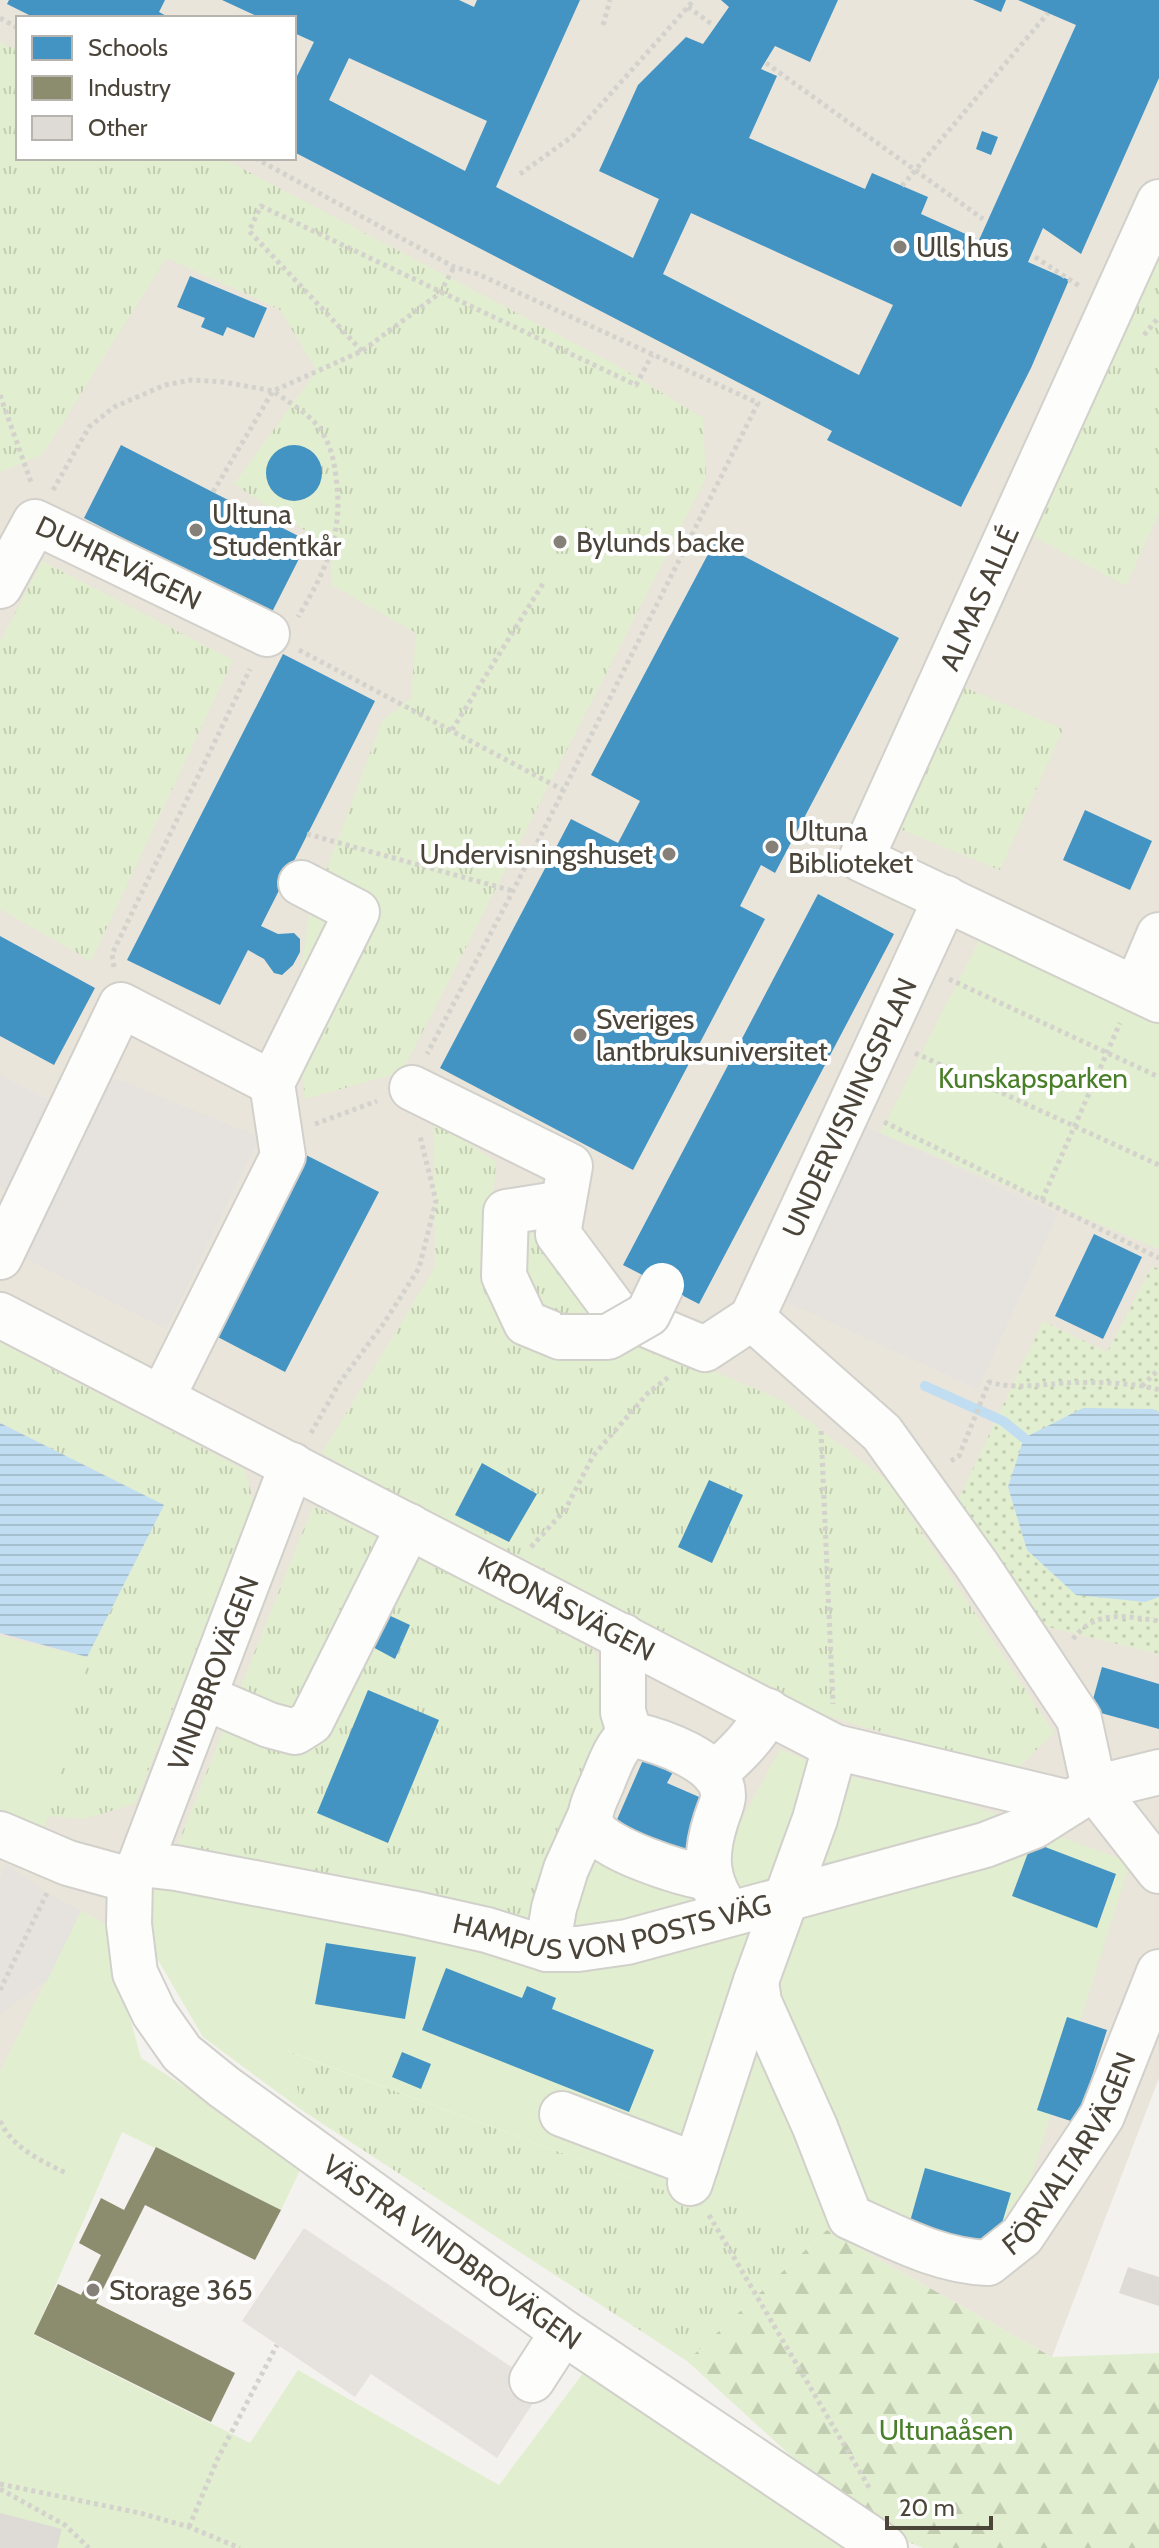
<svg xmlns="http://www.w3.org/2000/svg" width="1159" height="2548" viewBox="0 0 1159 2548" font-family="Cabin,sans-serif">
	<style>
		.education { fill: #eae5da; fill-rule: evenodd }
		.grass { fill: url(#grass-tufts) }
		.forest { fill: url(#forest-firs) }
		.park { fill: #e1eecf }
		.garden { fill: url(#garden-dots) }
		.parking { fill: #e6e3df }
		.water { fill: url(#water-rules) }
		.schools { fill: #4393c3; fill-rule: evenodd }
		.industry { fill: #8c8c6e }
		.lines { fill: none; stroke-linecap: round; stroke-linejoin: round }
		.stream { stroke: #c0ddf1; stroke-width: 10 }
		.building { fill: #dedbd6 }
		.minor-casing { stroke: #d2d0cb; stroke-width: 48 }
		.path { stroke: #d3d2cc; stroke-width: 5; stroke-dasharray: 4 4; stroke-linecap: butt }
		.minor { stroke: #fdfdfc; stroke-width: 44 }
		.minor-bridge-casing { stroke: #d2d0cb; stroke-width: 48; stroke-linecap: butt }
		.minor-bridge { stroke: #fdfdfc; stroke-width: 44 }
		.poi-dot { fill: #868178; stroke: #fff; stroke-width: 3 }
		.labels { text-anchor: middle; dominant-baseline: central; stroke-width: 8; stroke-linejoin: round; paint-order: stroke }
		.poi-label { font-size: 28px; fill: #4b4439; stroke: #fff; text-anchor: start }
		.street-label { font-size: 28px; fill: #4b4439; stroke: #fff }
		.park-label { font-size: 28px; fill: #4a7f2a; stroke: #fff }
	</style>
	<defs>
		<pattern id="grass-tufts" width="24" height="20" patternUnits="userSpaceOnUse" patternTransform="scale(2)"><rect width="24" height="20" fill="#e1eecf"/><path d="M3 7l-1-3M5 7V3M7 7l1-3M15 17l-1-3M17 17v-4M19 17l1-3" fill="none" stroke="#c3cdb2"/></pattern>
		<pattern id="forest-firs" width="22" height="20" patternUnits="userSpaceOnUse" patternTransform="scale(2)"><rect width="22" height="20" fill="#e1eecf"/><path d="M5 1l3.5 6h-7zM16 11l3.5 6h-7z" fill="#c3cdb2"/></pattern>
		<pattern id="garden-dots" width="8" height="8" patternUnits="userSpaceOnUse" patternTransform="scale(2)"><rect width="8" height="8" fill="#e1eecf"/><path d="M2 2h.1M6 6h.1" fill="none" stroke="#c3cdb2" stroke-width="1.8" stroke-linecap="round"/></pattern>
		<pattern id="water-rules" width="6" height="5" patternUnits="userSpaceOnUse" patternTransform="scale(2)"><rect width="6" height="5" fill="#c0ddf1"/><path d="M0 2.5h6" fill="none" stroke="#a6bfcf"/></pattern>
	</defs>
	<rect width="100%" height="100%" fill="#f4f2ee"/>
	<path class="education" d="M0,0H1159V2078L1052,2357L827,2230L659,2189L194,1971L82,1912L0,2072ZM18,18H294V158H18Z"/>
	<path class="grass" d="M0,42L18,51V158H222L618,366L703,418L706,478L402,1072L305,1099L295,1011L309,916L382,721L411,698L416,633L332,585L330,547L234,484L317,370L279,309L166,258L43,454L0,472Z
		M1159,202V512L1126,586L1012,525Z
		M42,561L233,660L91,961L0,909V642Z
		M959,685L1063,729L1000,870L895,827Z
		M434,1119L496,1162L491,1227L543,1235L615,1329L781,1400L888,1481L1054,1733L1014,1772L818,1713L521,1568L322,1453L435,1267Z
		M0,1342L245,1470L254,1504L135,1804L84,1819L49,1816L87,1657L164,1505L0,1423Z
		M313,1506L419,1557L594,1650L611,1725L538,1921L175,1851Z
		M287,2051L659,2189L827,2230L687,2361L303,2111Z"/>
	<path class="forest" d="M827,2230L1052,2357L1159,2353V2548H923L896,2537L788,2453L687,2361Z"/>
	<path class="park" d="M982,935L1159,1017V1249L880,1133Z
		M0,1636L87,1657L49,1816L41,1833L0,1812Z
		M780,1749L845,1776L939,1794L1130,1862L1000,2277L827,2230L659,2189L288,2051L303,2111L203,2037L151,1948L152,1878L422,1927L547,1968L592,1848L700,1898Z
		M81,1911L104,1923L141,2058L303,2164L281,2210L122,2132L34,2335L250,2443L298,2370L499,2485L584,2372L846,2548H0V2072Z"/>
	<path class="garden" d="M1152,1266L1159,1269V1654L1040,1625L958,1500L1043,1321L1107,1352Z"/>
	<path class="parking" d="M0,1075L48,1100L117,1079L260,1137L166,1329L4,1248L23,1200L0,1187Z
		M860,1124L1058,1214L978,1389L780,1299Z
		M7,1864L47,1893L81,1911L47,1981L0,2014V1878Z
		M304,2228L543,2388L497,2458L371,2374L355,2397L242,2321Z"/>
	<path class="water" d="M1083,1408L1153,1409L1159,1412V1597L1145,1602L1076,1595L1027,1550L1008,1487L1024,1438Z
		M0,1423L164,1505L87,1657L0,1633Z"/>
	<path class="schools" d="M9,0H165L159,12L170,18H35L7,4Z
		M222,0H459L474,7L477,0H580L496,187L633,258L659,199L599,171L638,85L686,37L703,44L729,7L721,0H838L810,62L775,46L761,69L777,76L749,138L865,189L872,173L928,197L921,214L979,240L1076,25L1018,0H1159V78L1081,254L1043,228L1028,262L1069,280L1031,368L961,507L827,440L832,431L294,152V82L314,42L294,33V18H261ZM349,58L487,121L465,171L329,100ZM691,213L893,305L859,375L663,274Z
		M973,0H1006L1001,12Z
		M982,131L998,137L991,155L976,149Z
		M190,276L267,308L254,338L227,327L223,336L201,327L205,318L177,307Z
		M121,445L308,541L271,614L84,518Z
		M266 473a28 28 0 1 1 56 0a28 28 0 1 1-56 0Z
		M715,541L899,638L775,873L761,865L740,906L765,919L633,1170L440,1068L571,819L618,843L640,801L591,775Z
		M283,654L375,701L261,926L278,934L294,933L300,939V952L293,965L282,975L274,973L264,959L248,950L220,1005L127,960Z
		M1085,810L1152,841L1130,890L1063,860Z
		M818,894L894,934L699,1304L623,1265Z
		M0,936L95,988L54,1065L0,1036Z
		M306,1155L379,1192L285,1372L212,1334Z
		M1094,1234L1142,1257L1103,1339L1055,1316Z
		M482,1463L537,1494L509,1542L455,1515Z
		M709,1480L743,1495L712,1563L678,1547Z
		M382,1612L410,1625L395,1659L369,1645Z
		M1102,1667L1159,1684V1729L1090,1710Z
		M368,1690L439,1720L388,1843L317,1813Z
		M643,1760L673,1772L667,1783L713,1803L686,1864L612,1831Z
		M1032,1842L1116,1874L1097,1928L1012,1896Z
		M326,1943L416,1957L405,2019L315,2004Z
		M446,1968L522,1998L527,1986L556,1998L552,2009L654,2050L629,2112L422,2030Z
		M1067,2017L1107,2030L1077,2123L1037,2110Z
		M402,2052L431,2064L421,2089L392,2077Z
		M925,2168L1011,2193L994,2250L909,2225Z"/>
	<path class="industry" d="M156,2147L281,2210L255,2260L145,2205L96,2303L235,2373L211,2422L34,2334L58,2284L81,2295L101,2255L79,2243L101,2198L124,2210Z"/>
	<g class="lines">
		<path class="stream" d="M925,1386L1003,1421L1024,1438"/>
	</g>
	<path class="building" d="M1128,2267L1159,2277V2306L1119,2293Z
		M0,2513L62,2529L57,2548H0Z"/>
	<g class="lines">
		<defs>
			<g id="minor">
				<path d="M1159,202L861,859L1159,1000"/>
				<path id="s1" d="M0,586L35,522L267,634"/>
				<path d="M1136,989L1159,935"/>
				<path d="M412,1088L570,1166L558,1234L616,1312L705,1349L752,1318"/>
				<path d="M0,1257L121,1005L272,1083"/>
				<path id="s2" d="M0,1315L835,1747L1070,1803"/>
				<path d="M752,1318L882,1433L976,1564L1079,1719L1094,1788L1159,1871"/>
				<path id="s3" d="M752,1318L946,898"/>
				<path d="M560,1337L526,1323L504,1276L506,1212L563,1203"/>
				<path d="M162,1398L283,1156L272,1083L357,912L301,883"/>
				<path id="s4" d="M292,1465L140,1864L130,1880L129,1924L135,1973L154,2013L182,2053L224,2087L563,2332L885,2548"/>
				<path d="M623,1636V1712L630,1734"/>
				<path d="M204,1697L269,1725L295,1732L311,1722L409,1526"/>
				<path d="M714,1774C735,1756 756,1736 768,1711"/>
				<path d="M0,1834L68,1863L130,1880"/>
				<path id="s5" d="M140,1864L176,1868L411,1913L487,1930L547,1949H578L627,1942L985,1845L1034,1826L1094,1788L1159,1772"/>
				<path d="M711,1883L704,1877C680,1873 606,1850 593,1828C585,1815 598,1794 603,1781C610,1764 616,1746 630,1734C658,1740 724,1761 723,1796C723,1803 718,1813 716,1820C704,1857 706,1882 729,1913"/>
				<path d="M547,1949L554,1908L566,1869L590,1816"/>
				<path id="s6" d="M756,1981L759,2002L815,2127L850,2217C895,2237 938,2261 988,2263L1022,2236L1102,2116L1159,1972"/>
				<path d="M562,2114L696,2165"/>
				<path d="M690,2183L756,1981L815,1819L835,1747"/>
				<path d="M532,2380L563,2332"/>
			</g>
		</defs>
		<use href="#minor" class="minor-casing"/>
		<path class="path" d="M688,7L713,25
			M0,18L18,28
			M603,25L610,0
			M766,63L983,219
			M255,158L454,267L478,274L758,403L513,891L427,1054
			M520,174L573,136L694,0
			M902,186L1048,13
			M1035,257L1081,287
			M1144,335L1159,317
			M362,351L249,231L261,206L636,385L652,355
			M0,395L32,485
			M53,490L89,427L114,407L165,385L191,380L224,382L273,391L362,351L440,293L454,267
			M213,492L273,391C287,401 306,412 317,425C329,440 334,458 336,477C344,533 326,570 298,617
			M299,650L563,790
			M452,730L544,582
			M307,834L513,891
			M114,967L112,954L250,669
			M949,979L1159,1077
			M915,1053L1159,1165
			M884,1122L1159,1258
			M315,1124L377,1101
			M1042,1200L1120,1023
			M1142,1386L1159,1369
			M821,1431L833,1704
			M311,1433L340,1382L384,1323L419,1268L436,1201L420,1136
			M951,1461L959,1456L989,1382C1011,1388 1030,1386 1052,1384C1077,1381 1137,1382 1159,1390
			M531,1547L565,1510L593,1456L648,1393L670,1376
			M1073,1639C1096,1609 1125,1616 1159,1621
			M0,1990L47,1893
			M0,2121C13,2149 42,2161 68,2174
			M709,2215L870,2489
			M0,2484L140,2513L189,2527L240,2548
			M0,2489L65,2525L89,2548
			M189,2527L218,2458L277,2345"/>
		<use href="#minor" class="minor"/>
		<defs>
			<path id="minor-bridge" d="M560,1337H608L648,1314L662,1285"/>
		</defs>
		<use href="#minor-bridge" class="minor-bridge-casing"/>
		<use href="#minor-bridge" class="minor-bridge"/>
	</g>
	<g class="poi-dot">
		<circle cx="900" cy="247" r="8"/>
		<circle cx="196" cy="530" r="8"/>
		<circle cx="560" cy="542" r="8"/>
		<circle cx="772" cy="847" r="8"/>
		<circle cx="669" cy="854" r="8"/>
		<circle cx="580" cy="1035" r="8"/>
		<circle cx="93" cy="2290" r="8"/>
	</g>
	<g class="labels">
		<g class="poi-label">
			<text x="916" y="247">Ulls hus</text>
			<text x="212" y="514">Ultuna<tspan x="212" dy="32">Studentkår</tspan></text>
			<text x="576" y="542">Bylunds backe</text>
			<text x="788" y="831">Ultuna<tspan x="788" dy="32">Biblioteket</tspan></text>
			<text x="653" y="854" text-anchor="end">Undervisningshuset</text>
			<text x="596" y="1019">Sveriges<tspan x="596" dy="32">lantbruksuniversitet</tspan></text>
			<text x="109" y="2290">Storage 365</text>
		</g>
		<g class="street-label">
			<text stroke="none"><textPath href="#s1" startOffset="166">DUHREVÄGEN</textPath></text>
			<text transform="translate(979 598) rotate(-66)">ALMAS ALLÉ</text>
			<text stroke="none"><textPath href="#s3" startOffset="232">UNDERVISNINGSPLAN</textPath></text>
			<text stroke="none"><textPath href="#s2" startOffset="638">KRONÅSVÄGEN</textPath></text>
			<text transform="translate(213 1673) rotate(-69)">VINDBROVÄGEN</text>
			<text stroke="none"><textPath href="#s5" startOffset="482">HAMPUS VON POSTS VÄG</textPath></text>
			<text stroke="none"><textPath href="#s6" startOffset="540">FÖRVALTARVÄGEN</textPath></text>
			<text stroke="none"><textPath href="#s4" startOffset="968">VÄSTRA VINDBROVÄGEN</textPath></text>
		</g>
		<g class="park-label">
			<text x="1033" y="1078">Kunskapsparken</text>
			<text x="946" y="2430">Ultunaåsen</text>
		</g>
	</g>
	<rect x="16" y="16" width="280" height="144" fill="#ffffff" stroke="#b7b4b0" stroke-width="2"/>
	<rect x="32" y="36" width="40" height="24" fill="#4393c3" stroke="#b7b4b0" stroke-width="2"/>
	<text x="88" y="56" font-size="24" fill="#4b4439">Schools</text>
	<rect x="32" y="76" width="40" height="24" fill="#8c8c6e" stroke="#b7b4b0" stroke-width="2"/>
	<text x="88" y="96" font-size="24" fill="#4b4439">Industry</text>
	<rect x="32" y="116" width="40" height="24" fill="#dedbd6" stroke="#b7b4b0" stroke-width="2"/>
	<text x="88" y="136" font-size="24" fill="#4b4439">Other</text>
	<path d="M887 2516v12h104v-12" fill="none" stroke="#4b4439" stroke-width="4"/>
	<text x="899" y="2516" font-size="24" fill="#4b4439" stroke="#ffffff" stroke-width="6" paint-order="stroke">20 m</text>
</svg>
